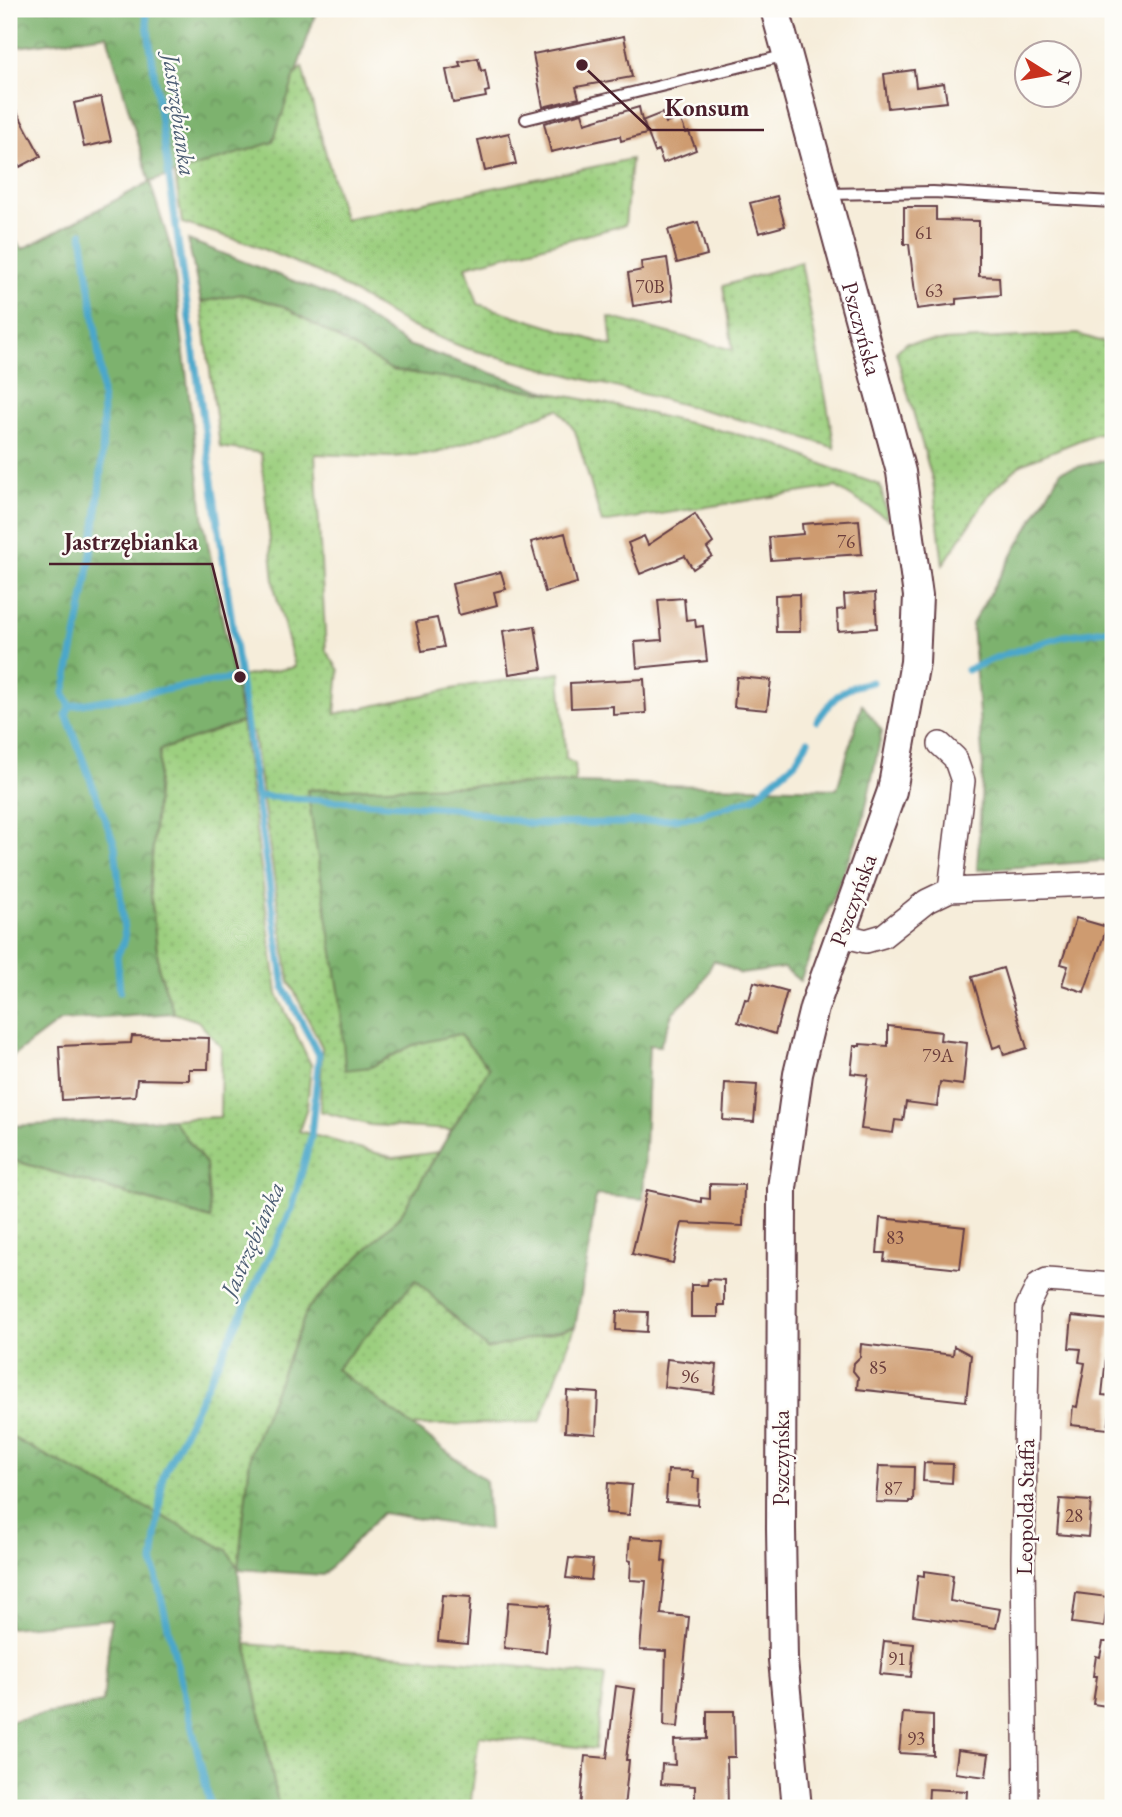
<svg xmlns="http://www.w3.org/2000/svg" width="1122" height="1817" viewBox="0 0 1122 1817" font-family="'EB Garamond',serif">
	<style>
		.grass { fill: url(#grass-dots); stroke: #737755; stroke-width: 2 }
		.forest { fill: url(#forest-crowns); stroke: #64684c; stroke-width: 2 }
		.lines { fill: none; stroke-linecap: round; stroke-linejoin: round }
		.stream { stroke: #4ca7ca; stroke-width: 7 }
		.building { fill: #ce9b70 }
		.service-casing { stroke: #643e45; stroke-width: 14 }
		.minor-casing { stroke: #643e45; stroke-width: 26 }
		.tertiary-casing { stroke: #643e45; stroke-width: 32 }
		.service { stroke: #fff; stroke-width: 10 }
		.minor { stroke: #fff; stroke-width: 23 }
		.tertiary { stroke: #fff; stroke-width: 28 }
		.labels { text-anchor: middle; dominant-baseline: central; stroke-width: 5; stroke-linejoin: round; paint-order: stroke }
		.number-label { font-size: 19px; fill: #6b3e3c }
		.street-label { font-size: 23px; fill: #4a1f2b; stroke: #fdfcf7 }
		.water-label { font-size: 24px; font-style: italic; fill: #4b5c73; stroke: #fdfcf7 }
		.leader { fill: none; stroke: #4a1f2b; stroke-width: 2.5 }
		.callout-dot { fill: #4a1f2b; stroke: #fdfcf7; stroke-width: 2.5 }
		.callout-label { font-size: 24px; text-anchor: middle; font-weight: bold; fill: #4a1f2b; stroke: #fdfcf7; stroke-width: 5; stroke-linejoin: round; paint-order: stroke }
	</style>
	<defs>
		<pattern id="grass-dots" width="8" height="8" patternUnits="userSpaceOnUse" patternTransform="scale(1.75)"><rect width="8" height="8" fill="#9ccf7f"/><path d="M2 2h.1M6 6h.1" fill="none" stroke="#88b16e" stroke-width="1.8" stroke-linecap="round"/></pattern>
		<pattern id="forest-crowns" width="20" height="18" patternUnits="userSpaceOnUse" patternTransform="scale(1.75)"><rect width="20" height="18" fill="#7db26e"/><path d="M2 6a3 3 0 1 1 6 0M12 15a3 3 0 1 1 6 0" fill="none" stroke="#68905b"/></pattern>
	</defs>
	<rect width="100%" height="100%" fill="#fdfcf7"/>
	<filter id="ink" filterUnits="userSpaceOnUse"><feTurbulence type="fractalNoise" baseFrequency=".0143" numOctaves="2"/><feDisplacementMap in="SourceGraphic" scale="14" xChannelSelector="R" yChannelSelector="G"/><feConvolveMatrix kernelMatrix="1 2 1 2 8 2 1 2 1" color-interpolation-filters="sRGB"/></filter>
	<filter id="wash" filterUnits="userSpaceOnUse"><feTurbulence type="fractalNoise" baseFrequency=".00686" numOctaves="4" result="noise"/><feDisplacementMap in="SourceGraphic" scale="28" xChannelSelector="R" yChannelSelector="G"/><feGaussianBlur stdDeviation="1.57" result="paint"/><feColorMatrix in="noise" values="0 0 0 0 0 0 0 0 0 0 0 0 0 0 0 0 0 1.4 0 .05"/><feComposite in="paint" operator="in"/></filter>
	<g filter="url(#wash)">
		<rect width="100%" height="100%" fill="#f6edda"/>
		<path class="grass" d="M302,67L344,219L631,159L625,225L466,266L478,304L612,346L609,317L733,350L723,286L801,262L835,448L784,431L465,348L410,326L320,273L251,244L182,223L170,138L249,120Z
			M241,294L283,306L392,370L520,387L608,404L774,443L836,470L880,485L888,519L836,487L602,523L575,431L558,409L437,453L391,457L315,454L326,651L339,670L335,714L471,685L560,673L566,759L575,764V783L307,790L408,1039L460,1032L498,1068L451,1130L370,1125L320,1111L322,1047L289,981L253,732L248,733L233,678L295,667L275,590L261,453L220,447L201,302Z
			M1077,334L1113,345V431L1095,434L1021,464L990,493L943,565L933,482L896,352L906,343Z
			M242,722L277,994L311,1065L307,1107L299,1131L394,1158L438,1152L400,1216L308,1308L251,1451L238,1569L77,1473L9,1436V1173L12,1160L210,1219L206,1164L172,1119L220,1117L221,1047L198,1021L174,1013L159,970L150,886L160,750Z
			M416,1279L487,1349L575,1327L540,1422L412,1426L335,1369Z
			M246,1644L457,1660L605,1676L595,1749L479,1736L470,1808L333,1806V1808H279Z"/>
		<path class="forest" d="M9,9H317L273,142L150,182L172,252L204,523L242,722L160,750L150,886L159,970L174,1013L60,1021L9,1059V234L23,249L150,182L107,35L9,48Z
			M188,240L335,297L408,345L554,394L392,370L283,306L241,294L201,302Z
			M1113,458V860L977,870L983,766L972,624L1061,471Z
			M862,704L882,731L862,825L800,981L784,968L741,974L714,960L698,990L673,1012L660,1046L649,1045L643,1199L596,1195L588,1256L575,1327L487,1349L416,1280L336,1369L486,1481L489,1530L382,1513L323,1575L238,1569L246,1644L279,1808H9V1721L103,1703L111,1619L9,1628V1436L227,1550L238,1568L251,1451L308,1308L400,1216L489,1068L459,1034L413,1045L371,1067L345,1070L340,997L307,790L575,783L837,789Z
			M172,1119L206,1164L211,1219L13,1160L9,1173V1126Z"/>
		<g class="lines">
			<path class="stream" d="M145,9L284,988L319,1055L311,1137L292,1209L163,1476L153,1563L211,1808
				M82,233C92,307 107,382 102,456C97,536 81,616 64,693L70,706L66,714L115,846L125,939L117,956L120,991
				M967,670L1000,656L1064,636L1113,629
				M70,706L240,677
				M817,721C834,697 841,687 872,682
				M257,796L453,808L532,824L625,823L693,817L753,798L795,762L808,741"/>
		</g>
		<g id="blocks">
			<path class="building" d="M624,36L632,77L576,87L579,98L543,107L533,54Z
				M478,58L481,71L485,70L489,91L485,92L486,97L453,103L446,70L461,67L459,62Z
				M914,70L916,87L944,83L947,102L888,108L884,74Z
				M9,97L41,156L20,167L9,147Z
				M101,97L111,141L84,147L74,103Z
				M639,107L642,121L662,113L666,123L680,118L686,133L689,132L696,150L663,163L658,150L655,152L643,121L646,134L621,141L620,136L551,152L544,123L582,113L585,123Z
				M509,133L516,164L485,171L478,140Z
				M777,196L785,226L759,233L750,203Z
				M904,207H936V220L979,221V276L999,277L1000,295L956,299V304L917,309L909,244H904Z
				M698,222L707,255L677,263L668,230Z
				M667,258L673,300L633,306L628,273L642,270L641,262Z
				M695,514L713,543L707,548L712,556L693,569L685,556L640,574L628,543L644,536L648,545Z
				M859,520L862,554L771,560L769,537L803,534L802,524Z
				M565,533L577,583L545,592L531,542Z
				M501,572L506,589L494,592L497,605L459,615L452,584Z
				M875,593L877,628L838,631L837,610L845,609L844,595Z
				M799,594L800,632H776L775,595Z
				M684,598L686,620L695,619L696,627L703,626L707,661L637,668L635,642L662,640L658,600Z
				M437,618L444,647L422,651L416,622Z
				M535,626L542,669L509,674L503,631Z
				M737,677L771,680L767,710L734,707Z
				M644,679L646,713L613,715V706L571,708L570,683Z
				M1076,918L1107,927L1084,992L1062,985L1068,966L1061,964Z
				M1003,968L1027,1048L1004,1055L1001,1045L993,1048L972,977Z
				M754,982L787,991L775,1034L738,1022L745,999L749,1000Z
				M888,1026L941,1032L940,1040L967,1043L963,1085L940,1082L937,1106L906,1102L903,1121L895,1120L893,1133L861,1129L868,1075L851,1073L854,1046H860V1044L888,1046Z
				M132,1036L209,1038L208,1069H189V1080L137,1079L135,1096L62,1100L59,1046L131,1043Z
				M725,1083L757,1085L754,1122L723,1120Z
				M710,1184L744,1185L743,1226L682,1223L673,1263L632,1254L647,1190L701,1202V1198L710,1199Z
				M880,1218L965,1227L960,1269L884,1261L885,1253H877Z
				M708,1279L724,1280V1305H718V1317H691V1285H707Z
				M617,1311L648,1312L647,1332L616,1330Z
				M1072,1316L1110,1320L1102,1395L1112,1396L1108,1429L1071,1425L1073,1406L1077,1407L1085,1363L1079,1362L1081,1349L1069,1348Z
				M861,1344L953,1355L954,1346L971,1355L966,1401L857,1389L858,1377L853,1371L854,1363L860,1357Z
				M667,1359L717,1365L714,1393L664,1387Z
				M567,1391L598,1393L596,1434L565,1432Z
				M924,1463L953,1464L952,1483L923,1481Z
				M879,1466L914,1467L913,1501H909V1503L876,1502Z
				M668,1470L693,1471L692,1478L699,1479L698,1505L666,1502Z
				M608,1483L632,1485L629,1515L606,1513Z
				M1060,1499L1091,1501L1088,1537L1057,1534Z
				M630,1537L664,1540L662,1561L666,1562L661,1614L689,1617L678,1727L664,1726L666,1651L640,1650L646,1581L630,1580L631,1561L628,1560Z
				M569,1558L593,1560L591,1580L566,1578Z
				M924,1571L953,1575L950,1601L1000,1609L996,1628L913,1616L918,1575L924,1576Z
				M1076,1593L1108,1597L1104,1627L1072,1623Z
				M442,1595L471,1597L467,1644L438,1641Z
				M508,1602L550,1605L546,1652L504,1648Z
				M884,1641L914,1644L911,1677L880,1674Z
				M1103,1642H1113V1707L1093,1704L1097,1676H1093L1096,1656L1100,1657Z
				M616,1686L635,1689L626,1760H629L624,1808H580L585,1756L607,1758Z
				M707,1711H734L735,1757H727L728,1808H695V1786L661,1784L662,1764L675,1765L674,1740L707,1739Z
				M903,1713L933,1715V1755L899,1753Z
				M958,1750L989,1754L986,1777L955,1773Z
				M929,1789L967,1791L966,1808H928Z"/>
		</g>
	</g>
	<g filter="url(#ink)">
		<use href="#blocks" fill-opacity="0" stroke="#643e45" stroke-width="2"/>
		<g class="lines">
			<defs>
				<path id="service" d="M526,119L787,55
					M828,194L933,192L1113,202"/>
				<path id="minor" d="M940,744L955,758L963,781L950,890
					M841,935L866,941L883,936L927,901L950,890L1113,883
					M1026,1808L1023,1558L1028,1306L1039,1284L1047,1280L1113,1285"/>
				<g id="tertiary">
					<path id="s1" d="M775,9L901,472L918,596L915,662L892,791L814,1008L798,1074L782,1188L781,1529L783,1660L797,1808"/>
				</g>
			</defs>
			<use href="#service" class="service-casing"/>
			<use href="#minor" class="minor-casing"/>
			<use href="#tertiary" class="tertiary-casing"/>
			<use href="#service" class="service"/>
			<use href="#minor" class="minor"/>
			<use href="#tertiary" class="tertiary"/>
		</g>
	</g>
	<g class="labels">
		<g class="number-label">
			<text x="924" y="232">61</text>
			<text x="650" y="286">70B</text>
			<text x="934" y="290">63</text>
			<text x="846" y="541">76</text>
			<text x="938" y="1055">79A</text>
			<text x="895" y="1237">83</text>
			<text x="878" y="1367">85</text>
			<text x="690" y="1376">96</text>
			<text x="893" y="1488">87</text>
			<text x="1074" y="1515">28</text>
			<text x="897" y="1658">91</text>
			<text x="916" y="1738">93</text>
		</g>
		<g class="street-label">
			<text stroke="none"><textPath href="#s1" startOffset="331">Pszczyńska</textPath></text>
			<text transform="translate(853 900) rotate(-70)">Pszczyńska</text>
			<text transform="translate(781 1458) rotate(-90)">Pszczyńska</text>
			<text transform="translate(1025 1507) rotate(-89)">Leopolda Staffa</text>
		</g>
		<g class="water-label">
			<text transform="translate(180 115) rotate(82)">Jastrzębianka</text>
			<text transform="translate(252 1239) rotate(-66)">Jastrzębianka</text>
		</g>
	</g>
	<path class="leader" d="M582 65L651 130H764M240 677L212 564H49"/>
	<g class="callout-dot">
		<circle cx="582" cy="65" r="7"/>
		<circle cx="240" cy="677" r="7"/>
	</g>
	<g class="callout-label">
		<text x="707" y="116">Konsum</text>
		<text x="131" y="550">Jastrzębianka</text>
	</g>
	<rect width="1122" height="1817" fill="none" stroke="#fdfcf7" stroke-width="35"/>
	<g transform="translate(1048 74) rotate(101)"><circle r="33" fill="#fdfcf7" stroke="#b5a4a5" stroke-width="2"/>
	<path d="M0-5L12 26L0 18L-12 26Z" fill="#c8321e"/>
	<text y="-10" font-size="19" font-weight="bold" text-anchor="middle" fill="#4a1f2b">N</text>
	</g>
</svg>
